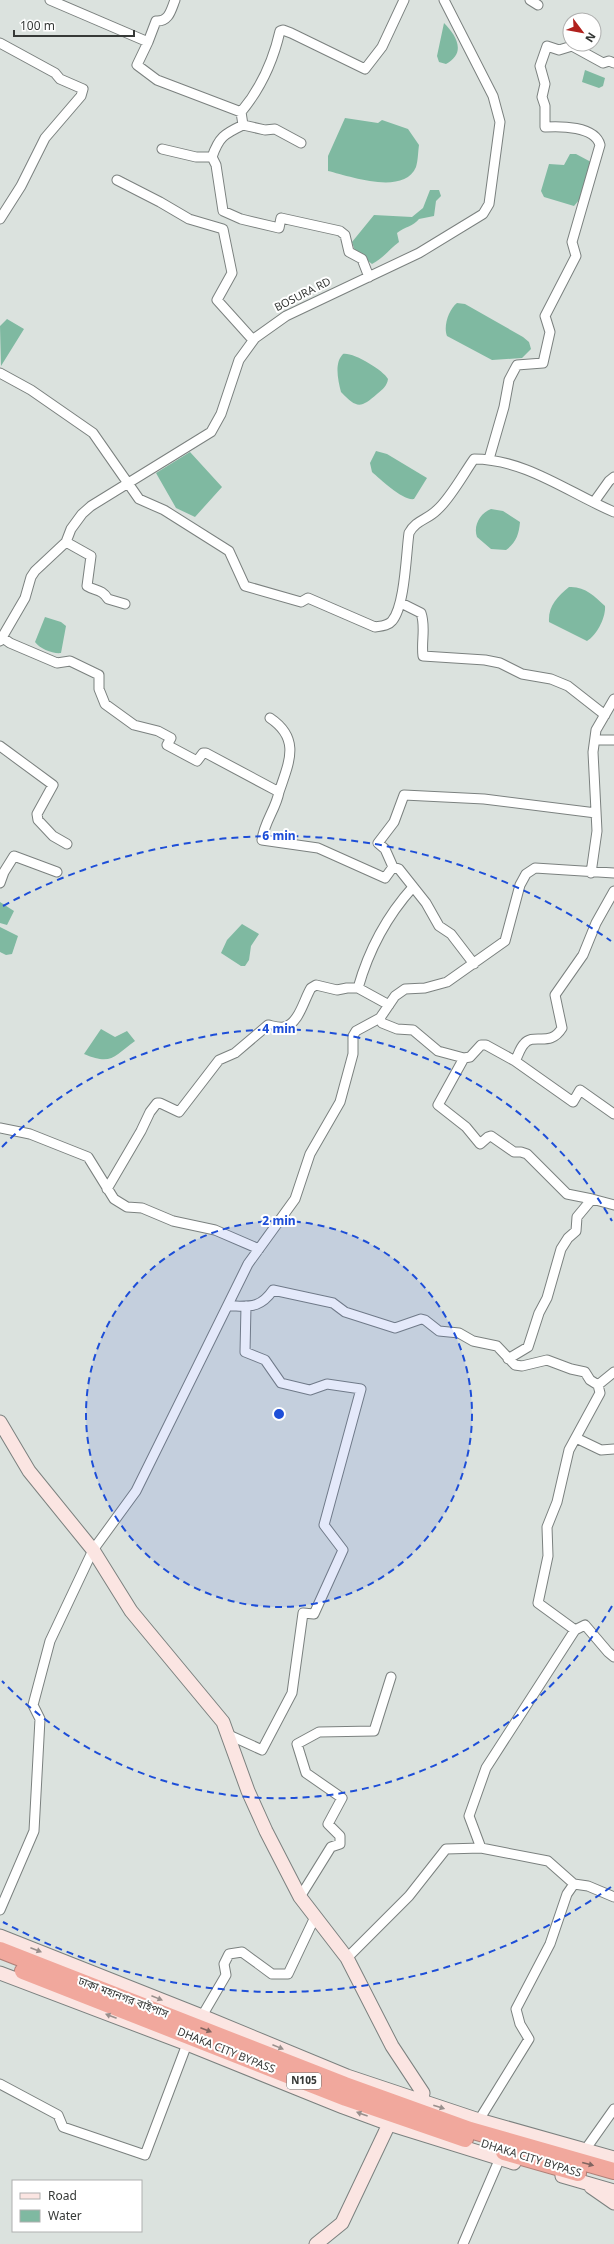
<svg xmlns="http://www.w3.org/2000/svg" width="614" height="2244" viewBox="0 0 614 2244" font-family="Georgia,'Noto Sans Bengali',serif">
	<style>
		.water { fill: #7fb9a1 }
		.lines { fill: none; stroke-linecap: round; stroke-linejoin: round }
		.street-casing { stroke: #7b817f; stroke-width: 11 }
		.secondary-casing { stroke: #7b817f; stroke-width: 15 }
		.highway-casing { stroke: #b08179; stroke-width: 18 }
		.street { stroke: #fff; stroke-width: 9 }
		.secondary { stroke: #fbe5e2; stroke-width: 13 }
		.highway { stroke: #f1a89d; stroke-width: 16 }
		.oneway { fill: #988f8c }
		.oneway2 { fill: #816560 }
		.ring { fill: none; stroke: #1d4ed8; stroke-width: 2; stroke-dasharray: 7 5 }
		.labels { text-anchor: middle; dominant-baseline: central; stroke-width: 4; stroke-linejoin: round; paint-order: stroke }
		.shield { fill: #fff; stroke: #727473; stroke-width: 1 }
		.shield-label { font-size: 10px; font-weight: bold; fill: #363937 }
		.street-label { font-size: 11px; fill: #363937; stroke: #fff }
		.centre { fill: #1d4ed8; stroke: #fff; stroke-width: 2 }
		.ring-label { font-size: 12px; text-anchor: middle; font-weight: bold; fill: #1d4ed8; stroke: #fff; stroke-width: 4; stroke-linejoin: round; paint-order: stroke }
	</style>
	<rect width="100%" height="100%" fill="#dbe2de"/>
	<path class="water" d="M444,23C456,35 467,53 446,64L439,62L437,56Z
		M585,70L605,78L603,86L599,88L582,82Z
		M345,118L378,123L382,120L408,129L419,145C418,152 418,161 416,167C404,196 349,176 328,171V156Z
		M570,154H576L591,162V168L579,200L574,206L544,197L541,191L549,164L564,165Z
		M430,190H439L441,196L436,201L434,216L419,219C414,226 404,227 397,233L399,242C388,250 385,257 372,264L355,251L352,242L374,215L412,217L423,208Z
		M457,303L465,304L523,337L529,342L531,349L522,358L492,360L447,336C443,326 449,309 457,303Z
		M7,319L24,329L1,366L0,326Z
		M343,354C353,352 383,370 388,379C387,386 383,389 377,394C361,408 357,409 341,392C338,380 334,363 343,354Z
		M376,451L387,454L427,478L414,499C403,501 380,479 372,472L370,463Z
		M190,452L222,487L195,517L176,508L156,473Z
		M491,509L503,511L520,522C519,534 516,543 506,550L491,549L477,537C473,526 480,513 491,509Z
		M569,587C585,586 594,596 605,606C606,617 597,635 587,641L549,622C548,606 557,597 569,587Z
		M45,617L61,622L66,626L61,653C53,654 40,649 35,642Z
		M0,902L14,911L7,925L0,923Z
		M242,924L259,934L251,946L249,960L245,966H241L221,953L227,940Z
		M0,927L18,936L12,954L6,955L0,952Z
		M101,1029L115,1037L127,1031L135,1041C114,1056 112,1066 84,1054Z"/>
	<g class="lines">
		<defs>
			<path id="street" d="M50,0L148,42L137,65L157,80L241,112
				M530,0L538,5
				M148,42L156,21C169,22 171,10 175,0
				M0,43L55,73L60,79L83,89L81,96L45,138L21,186L0,219
				M301,143L275,129L265,130L243,125L241,112C261,88 273,62 280,31L283,30L291,33L365,69L382,47L404,0
				M162,149L196,157H212C219,137 224,134 243,125
				M212,157L216,165L223,211L241,219L279,228L281,218L340,231L345,235L349,252L362,259L369,277
				M117,180L160,202L189,219L223,229L232,273L217,300L253,340
				M0,373L31,390L93,433L139,499L164,510L229,551L245,586L301,602L308,598L375,627C381,626 388,626 392,621C405,606 406,554 409,533C416,520 427,520 437,510C450,499 464,473 474,459C525,459 569,493 614,512
				M489,459L504,407L509,380L517,365L543,363L550,332L545,316L576,256L572,242L600,145C595,126 560,126 545,127V106L542,97L545,84L540,66L547,46L559,50L572,46L603,63L609,61L614,63
				M594,502L609,481L614,477
				M66,542L91,556L87,586C95,591 102,589 108,599L125,604
				M401,603L421,613C426,627 421,641 423,656L485,660L500,663L522,674L551,679L568,686L605,715
				M3,638L10,643L57,663L70,661L99,675V689L105,704L134,725L158,731L171,738L167,745L197,761L203,753H206L279,792C276,809 264,822 262,840L318,848L385,878L393,867L399,869L426,903L439,926L451,934L474,964
				M0,641L25,598L31,577L35,571L66,542L71,529L82,514L91,506L211,432L221,414L239,360L255,338L286,316L419,253L483,214L489,204L500,122L493,96L444,0
				M270,718C301,739 289,762 279,792
				M595,740H614
				M0,746L53,785L37,814L38,820L53,836L67,844
				M393,867L385,849L378,843L394,822L404,795L484,799L596,813
				M591,873L597,831L593,752L596,730L614,699
				M0,883L4,872L14,856L57,872
				M358,988C369,949 386,917 413,887
				M380,1018L382,1023L397,1029L413,1030L438,1051L464,1058L438,1105L466,1127L480,1144L488,1137L491,1136L514,1152H521L527,1154L567,1194L592,1199
				M464,1058L470,1057L481,1045H486L515,1061L573,1102L580,1090L614,1114
				M515,1061C518,1056 520,1048 524,1044C534,1032 550,1048 562,1028L555,995L583,955L596,923L614,891
				M0,1128L30,1134L88,1157L114,1199L127,1207L142,1208L173,1221L215,1230L259,1249
				M107,1189L141,1131L150,1112L157,1103H160L179,1112L219,1060L235,1053L268,1025C273,1026 279,1028 284,1027C299,1024 304,999 311,988L316,985L337,990L347,988H358L389,1005
				M229,1306C249,1306 260,1309 273,1290L333,1303L345,1312L395,1328L421,1319L425,1320L439,1331L459,1333L473,1341L497,1346L515,1365L522,1366L547,1360L571,1369L585,1372L590,1380L598,1385
				M508,1359L528,1347L539,1313L547,1298L561,1249L568,1238L576,1231L577,1217L592,1199L614,1205
				M576,1438L601,1450L614,1449
				M575,1630L585,1625L608,1652L614,1657
				M229,1735L262,1750L292,1693L303,1613L314,1614L343,1550L324,1525L361,1389L327,1384L310,1390L281,1383L265,1360L245,1352L246,1306
				M481,1848L548,1861L574,1884
				M300,1897L331,1847L340,1844V1836L328,1824L342,1798L306,1773L297,1744L319,1732L374,1731L391,1677
				M0,1910L34,1831L40,1719L33,1705L50,1641L93,1550L136,1491L248,1264L295,1199L310,1154L340,1102L353,1054V1036L356,1031L380,1018L395,996L405,989L425,988L447,982L505,941L520,885L526,874L535,868L614,873
				M347,1958L409,1896L446,1849L481,1848L469,1816L486,1768L575,1630L538,1603L548,1556L547,1527L557,1502L569,1450L600,1393L598,1385L614,1372
				M202,2016L226,1975L224,1964L229,1954L242,1952L272,1974H288L315,1917
				M0,2084L58,2115L63,2127L145,2155L187,2044
				M479,2120L529,2039L520,2024L516,2009L550,1944L567,1894L574,1884L588,1886L614,1897
				M585,2150L614,2109
				M463,2244L500,2158"/>
			<path id="secondary" d="M0,1422L29,1471L93,1550L131,1611L223,1722L248,1791L266,1831L300,1897L347,1958L392,2046L423,2093L421,2102
				M0,1936L202,2016L347,2076L479,2120L614,2158
				M0,1973L187,2044L343,2107L389,2124L514,2163
				M562,2176L614,2191
				M591,2187L614,2203
				M316,2244L342,2223L389,2124"/>
			<path id="highway" d="M0,1950L345,2085L470,2130L614,2171
				M23,1971L346,2098L465,2139
				M504,2152L578,2173"/>
		</defs>
		<use href="#street" class="street-casing"/>
		<use href="#secondary" class="secondary-casing"/>
		<use href="#highway" class="highway-casing"/>
		<use href="#street" class="street"/>
		<use href="#secondary" class="secondary"/>
		<use href="#highway" class="highway"/>
	</g>
	<defs><path id="oneway-solid" d="M-6-.8H1V-3.2L6.5 0L1 3.2V.8H-6Z"/></defs>
	<g class="oneway">
		<use href="#oneway-solid" transform="translate(36 1950) rotate(21)"/>
		<use href="#oneway-solid" transform="translate(157 1998) rotate(22)"/>
		<use href="#oneway-solid" transform="translate(111 2016) rotate(-159)"/>
		<use href="#oneway-solid" transform="translate(278 2047) rotate(22)"/>
		<use href="#oneway-solid" transform="translate(439 2107) rotate(18)"/>
		<use href="#oneway-solid" transform="translate(362 2114) rotate(-160)"/>
	</g>
	<g class="oneway2">
		<use href="#oneway-solid" transform="translate(206 2030) rotate(21)"/>
		<use href="#oneway-solid" transform="translate(588 2164) rotate(15)"/>
	</g>
	<circle cx="279" cy="1414" r="193" fill="#1d4ed8" fill-opacity=".12"/>
	<g class="ring">
		<circle cx="279" cy="1414" r="193"/>
		<path d="M612 1606A385 385 0 0 1 2 1681M2 1147A385 385 0 0 1 612 1221"/>
		<path d="M611 1887A578 578 0 0 1 3 1922M3 906A578 578 0 0 1 611 941"/>
	</g>
	<g class="labels">
		<rect class="shield" x="287" y="2073" width="34" height="16" rx="3"/>
		<g class="shield-label">
			<text x="304" y="2081">N105</text>
		</g>
		<g class="street-label">
			<text transform="translate(303 295) rotate(-27)">BOSURA RD</text>
			<text transform="translate(123 1998) rotate(21)">ঢাকা মহানগর বাইপাস</text>
			<text transform="translate(226 2051) rotate(22)">DHAKA CITY BYPASS</text>
			<text transform="translate(531 2159) rotate(17)">DHAKA CITY BYPASS</text>
		</g>
	</g>
	<circle cx="279" cy="1414" r="6" class="centre"/>
	<g class="ring-label">
		<text x="279" y="840">6 min</text>
		<text x="279" y="1033">4 min</text>
		<text x="279" y="1225">2 min</text>
	</g>
	<rect x="12" y="2180" width="130" height="52" fill="#ffffff" stroke="#afb0af"/>
	<rect x="20" y="2193" width="20" height="6" fill="#fbe5e2" stroke="#afb0af"/>
	<text x="48" y="2200" font-size="12" fill="#363937">Road</text>
	<rect x="20" y="2210" width="20" height="12" fill="#7fb9a1" stroke="#afb0af"/>
	<text x="48" y="2220" font-size="12" fill="#363937">Water</text>
	<g transform="translate(582 32) rotate(122)"><circle r="19" fill="#ffffff" stroke="#afb0af"/>
	<path d="M0-3L7 15L0 10L-7 15Z" fill="#b1211d"/>
	<text y="-6" font-size="11" font-weight="bold" text-anchor="middle" fill="#363937">N</text>
	</g>
	<path d="M14 30v6h120v-6" fill="none" stroke="#363937" stroke-width="2"/>
	<text x="20" y="30" font-size="12" fill="#363937" stroke="#ffffff" stroke-width="3" paint-order="stroke">100 m</text>
</svg>
